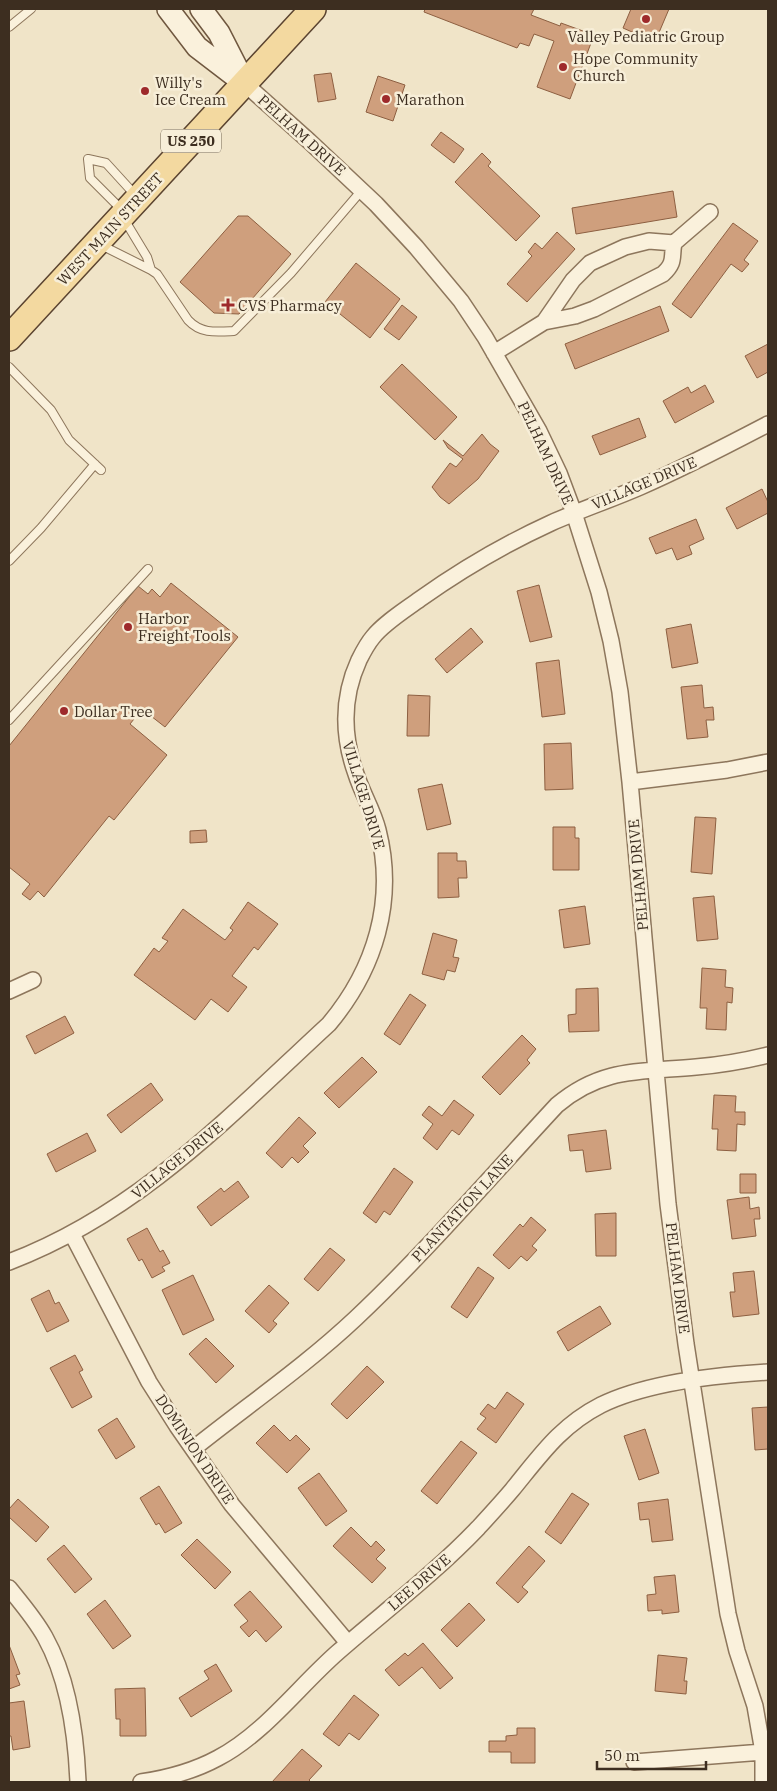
<svg xmlns="http://www.w3.org/2000/svg" width="777" height="1791" viewBox="0 0 777 1791" font-family="'IBM Plex Serif',serif">
	<style>
		.building { fill: #cf9f7d; stroke: #8d5f41 }
		.lines { fill: none; stroke-linecap: round; stroke-linejoin: round }
		.lane-casing { stroke: #8d765c; stroke-width: 10 }
		.street-casing { stroke: #8d765c; stroke-width: 18 }
		.secondary-casing { stroke: #6f573f; stroke-width: 24 }
		.primary-casing { stroke: #5b4430; stroke-width: 28 }
		.lane { stroke: #faf1dc; stroke-width: 8 }
		.street { stroke: #faf1dc; stroke-width: 15 }
		.secondary { stroke: #faf1dc; stroke-width: 21 }
		.primary { stroke: #f3d9a0; stroke-width: 25 }
		.poi-dot { fill: #9e2a2b; stroke: #f7eed8; stroke-width: 2 }
		.labels { text-anchor: middle; dominant-baseline: central; stroke-width: 5; stroke-linejoin: round; paint-order: stroke }
		.shield { fill: #f7eed8; stroke: #756857; stroke-width: 1 }
		.shield-label { font-size: 14px; font-weight: bold; fill: #3d2e20 }
		.poi-label { font-size: 15px; fill: #3d2e20; stroke: #f7eed8; text-anchor: start }
		.street-label { font-size: 15px; fill: #3d2e20; stroke: #f7eed8 }
	</style>
	<rect width="100%" height="100%" fill="#f0e4c8"/>
	<path class="building" d="M425,9H534L531,15L560,26L561,23L594,35L570,99L537,87L554,41L534,34L529,46L520,43L517,48L424,12Z
		M631,9H669L655,42L623,28Z
		M331,73L336,99L318,102L314,75Z
		M378,76L405,85L393,121L366,112Z
		M441,132L464,149L454,163L431,145Z
		M482,153L491,162L488,166L540,216L516,241L455,182Z
		M673,191L677,217L576,234L572,208Z
		M238,216H248L291,254L239,314L214,313L180,282Z
		M733,223L758,241L744,260L749,264L742,272L731,264L691,318L672,304Z
		M557,232L575,249L527,302L507,284L532,256L528,252L535,243L542,249Z
		M356,263L400,299L370,338L325,302Z
		M402,305L417,317L399,340L384,329Z
		M660,306L669,331L575,369L565,344Z
		M768,344V372L757,378L745,356Z
		M402,364L457,417L435,440L380,387Z
		M705,385L714,402L675,423L663,401L688,387L691,393Z
		M639,418L646,437L600,455L592,436Z
		M482,434L490,444L499,451L478,479L449,504L440,497L432,487L450,463L456,467L463,459L448,448L443,440L463,456Z
		M762,489L768,502V513L737,529L726,508Z
		M696,519L704,539L689,546L692,554L677,560L672,548L656,554L649,538Z
		M171,583L238,637L165,727L142,709L130,724L167,755L114,820L109,816L44,897L38,891L30,900L22,894L30,884L9,867V746L138,586L148,594L152,589L160,597Z
		M539,585L552,637L530,642L517,591Z
		M691,624L698,663L672,668L666,629Z
		M471,628L483,642L447,673L435,659Z
		M559,660L565,714L542,717L536,663Z
		M702,685L704,708L713,707L714,720H706L708,737L687,739L681,687Z
		M408,695L430,696L429,736H407Z
		M571,743L573,789L545,790L544,744Z
		M442,784L451,824L427,830L418,789Z
		M695,817L716,818L712,874L691,872Z
		M553,827H575V838H579V870H553Z
		M206,830L207,842L190,843V831Z
		M438,853H457V861H466L467,878H458L459,897L438,898Z
		M714,896L718,939L697,941L693,898Z
		M248,902L278,924L258,950L254,947L232,976L247,987L228,1012L211,999L195,1020L134,975L154,948L159,952L168,941L162,938L183,909L225,940L233,930L230,928Z
		M585,906L590,944L564,948L559,910Z
		M433,933L457,940L453,957L459,958L455,972L447,970L444,980L422,974Z
		M702,968L726,970L725,987L733,988L732,1003L727,1002L726,1030L706,1029L707,1008H700Z
		M598,988L599,1031L569,1032L568,1015L576,1014V989Z
		M410,994L426,1005L400,1045L384,1034Z
		M65,1016L74,1033L35,1054L26,1036Z
		M522,1035L536,1049L527,1060L530,1063L500,1095L482,1077Z
		M362,1057L377,1072L339,1108L324,1093Z
		M151,1083L163,1100L121,1133L107,1115Z
		M714,1095L736,1096L735,1112H745V1125L737,1124L736,1151L717,1150L718,1129H712Z
		M454,1100L474,1115L459,1135L452,1130L437,1150L423,1138L433,1124L422,1115L429,1106L442,1116Z
		M299,1117L316,1133L303,1146L309,1152L298,1163L292,1157L282,1168L266,1153Z
		M606,1130L611,1169L586,1172L583,1150L570,1151L568,1135Z
		M87,1133L96,1151L56,1172L47,1154Z
		M394,1168L413,1182L390,1215L384,1211L376,1223L363,1213Z
		M740,1174H756V1193H740Z
		M238,1181L249,1197L211,1226L197,1207L221,1188L224,1192Z
		M749,1197L750,1209L759,1207L760,1219H754L756,1236L732,1239L727,1200Z
		M616,1213V1256H596L595,1214Z
		M531,1217L546,1230L532,1246L537,1250L527,1261L521,1256L509,1269L493,1255L520,1224L523,1227Z
		M147,1228L160,1252L163,1250L170,1263L162,1267L165,1271L152,1278L142,1259L139,1261L127,1239Z
		M330,1248L345,1260L318,1291L304,1279Z
		M478,1267L494,1278L467,1318L451,1307Z
		M754,1271L759,1314L733,1317L730,1292H735L733,1273Z
		M193,1275L214,1320L183,1335L162,1290Z
		M269,1285L289,1303L273,1321L277,1324L269,1333L245,1311Z
		M49,1290L55,1304L59,1302L69,1321L47,1332L31,1299Z
		M600,1306L611,1324L568,1351L557,1332Z
		M206,1338L234,1366L216,1383L189,1354Z
		M75,1355L83,1370L79,1372L92,1397L72,1408L50,1368Z
		M367,1366L384,1382L347,1419L331,1404Z
		M507,1392L524,1404L496,1443L477,1429L486,1418L480,1414L488,1404L495,1409Z
		M768,1407V1449L755,1450L752,1408Z
		M117,1418L135,1447L116,1459L98,1430Z
		M274,1425L290,1441L296,1435L310,1449L287,1473L256,1443Z
		M645,1429L659,1473L639,1480L624,1436Z
		M461,1441L477,1453L437,1504L421,1491Z
		M319,1473L347,1511L326,1526L298,1488Z
		M159,1486L182,1523L165,1533L159,1523L156,1525L140,1498Z
		M572,1493L589,1504L561,1544L545,1532Z
		M18,1499L49,1527L36,1542L9,1517V1509Z
		M668,1499L673,1540L652,1542L649,1519L640,1520L638,1503Z
		M351,1527L371,1547L376,1541L385,1550L376,1559L386,1568L372,1583L333,1546Z
		M197,1539L231,1572L215,1589L181,1555Z
		M64,1545L92,1579L75,1593L47,1559Z
		M529,1546L545,1561L522,1587L528,1592L518,1603L496,1583Z
		M675,1575L679,1612L662,1614V1610L648,1611L647,1595L656,1594L654,1577Z
		M250,1591L282,1627L266,1642L256,1630L249,1637L240,1627L248,1621L234,1605Z
		M105,1600L131,1636L113,1649L87,1614Z
		M469,1603L485,1620L457,1647L441,1630Z
		M423,1643L453,1678L440,1689L422,1667L399,1686L385,1670L405,1653L408,1656Z
		M9,1645L20,1674L16,1675L20,1685L9,1689Z
		M658,1655L687,1658L684,1681H687L686,1694L655,1691Z
		M216,1664L232,1691L191,1717L179,1698L209,1679L204,1671Z
		M145,1688L146,1736H120V1719H116L115,1689Z
		M354,1695L379,1715L359,1740L349,1733L339,1746L323,1734Z
		M24,1701L30,1747L13,1750L11,1736H9V1703Z
		M517,1728H535V1763H511V1752H489V1741H506V1736L517,1735Z
		M302,1749L322,1766L309,1780L311,1782H272Z"/>
	<g class="lines">
		<defs>
			<path id="lane" d="M9,27L31,9
				M122,210L90,178L88,159L106,163L137,197
				M124,219L147,257L151,270
				M101,245L151,270L157,274L188,320C201,334 216,332 234,331L291,273L362,190
				M9,367L51,410L69,440L101,470
				M9,561L41,528L95,464
				M9,720L148,569"/>
			<path id="street" d="M244,83L309,141L376,204L416,247L461,301L485,337L539,431L559,473L574,513L599,592L611,641L620,692L630,782L668,1204L686,1344L728,1614L737,1651L755,1706L763,1752V1782
				M674,243C671,257 676,262 663,274L594,309L575,316L544,322L573,280L590,263L625,247L649,241L674,243L710,212
				M494,353L544,322
				M630,782L727,770L768,762
				M9,991L33,980
				M72,1234L149,1382L177,1426L232,1505L348,1643
				M9,1262C140,1212 228,1117 329,1024C375,969 396,901 378,830C373,810 362,793 356,774C342,735 342,697 359,660C363,652 367,644 373,637C384,623 405,610 420,599C461,570 505,544 551,523C580,510 610,500 640,487C684,468 726,446 768,424
				M193,1449C248,1405 305,1366 356,1318C427,1251 491,1176 557,1105C602,1067 641,1072 696,1067C720,1065 744,1061 768,1055
				M9,1588C22,1604 35,1619 45,1637C69,1680 76,1734 78,1782
				M634,1762L763,1752
				M141,1782C168,1778 194,1771 218,1758C264,1734 299,1686 338,1652C385,1611 435,1573 478,1528C489,1516 501,1503 512,1490C540,1456 560,1426 601,1405C648,1382 716,1375 768,1372"/>
			<path id="secondary" d="M168,9L197,47L244,83
				M201,9L219,33L242,78"/>
			<path id="primary" d="M9,338L313,9"/>
		</defs>
		<use href="#lane" class="lane-casing"/>
		<use href="#street" class="street-casing"/>
		<use href="#secondary" class="secondary-casing"/>
		<use href="#primary" class="primary-casing"/>
		<use href="#lane" class="lane"/>
		<use href="#street" class="street"/>
		<use href="#secondary" class="secondary"/>
		<use href="#primary" class="primary"/>
	</g>
	<g class="poi-dot">
		<circle cx="646" cy="19" r="5"/>
		<circle cx="563" cy="67" r="5"/>
		<circle cx="145" cy="91" r="5"/>
		<circle cx="386" cy="99" r="5"/>
		<path d="M225.5 297.5h5v5h5v5h-5v5h-5v-5h-5v-5h5z"/>
		<circle cx="128" cy="627" r="5"/>
		<circle cx="64" cy="711" r="5"/>
	</g>
	<g class="labels">
		<rect class="shield" x="161" y="129.5" width="60" height="23" rx="4"/>
		<g class="shield-label">
			<text x="191" y="141">US 250</text>
		</g>
		<g class="poi-label">
			<text x="646" y="36" text-anchor="middle">Valley Pediatric Group</text>
			<text x="573" y="58">Hope Community<tspan x="573" dy="17">Church</tspan></text>
			<text x="155" y="82">Willy's<tspan x="155" dy="17">Ice Cream</tspan></text>
			<text x="396" y="99">Marathon</text>
			<text x="238" y="305">CVS Pharmacy</text>
			<text x="138" y="618">Harbor<tspan x="138" dy="17">Freight Tools</tspan></text>
			<text x="74" y="711">Dollar Tree</text>
		</g>
		<g class="street-label">
			<text transform="translate(302 135) rotate(42)">PELHAM DRIVE</text>
			<text transform="translate(110 229) rotate(-47)">WEST MAIN STREET</text>
			<text transform="translate(546 453) rotate(65)">PELHAM DRIVE</text>
			<text transform="translate(644 483) rotate(-23)">VILLAGE DRIVE</text>
			<text transform="translate(364 795) rotate(73)">VILLAGE DRIVE</text>
			<text transform="translate(638 875) rotate(-95)">PELHAM DRIVE</text>
			<text transform="translate(177 1160) rotate(-39)">VILLAGE DRIVE</text>
			<text transform="translate(462 1208) rotate(-47)">PLANTATION LANE</text>
			<text transform="translate(678 1278) rotate(83)">PELHAM DRIVE</text>
			<text transform="translate(195 1449) rotate(56)">DOMINION DRIVE</text>
			<text transform="translate(419 1582) rotate(-41)">LEE DRIVE</text>
		</g>
	</g>
	<rect width="777" height="1791" fill="none" stroke="#3d2e20" stroke-width="20"/>
	<path d="M597 1761v8h109v-8" fill="none" stroke="#3d2e20" stroke-width="2.5"/>
	<text x="604" y="1761" font-size="15" fill="#3d2e20" stroke="#f7eed8" stroke-width="4" paint-order="stroke">50 m</text>
</svg>
